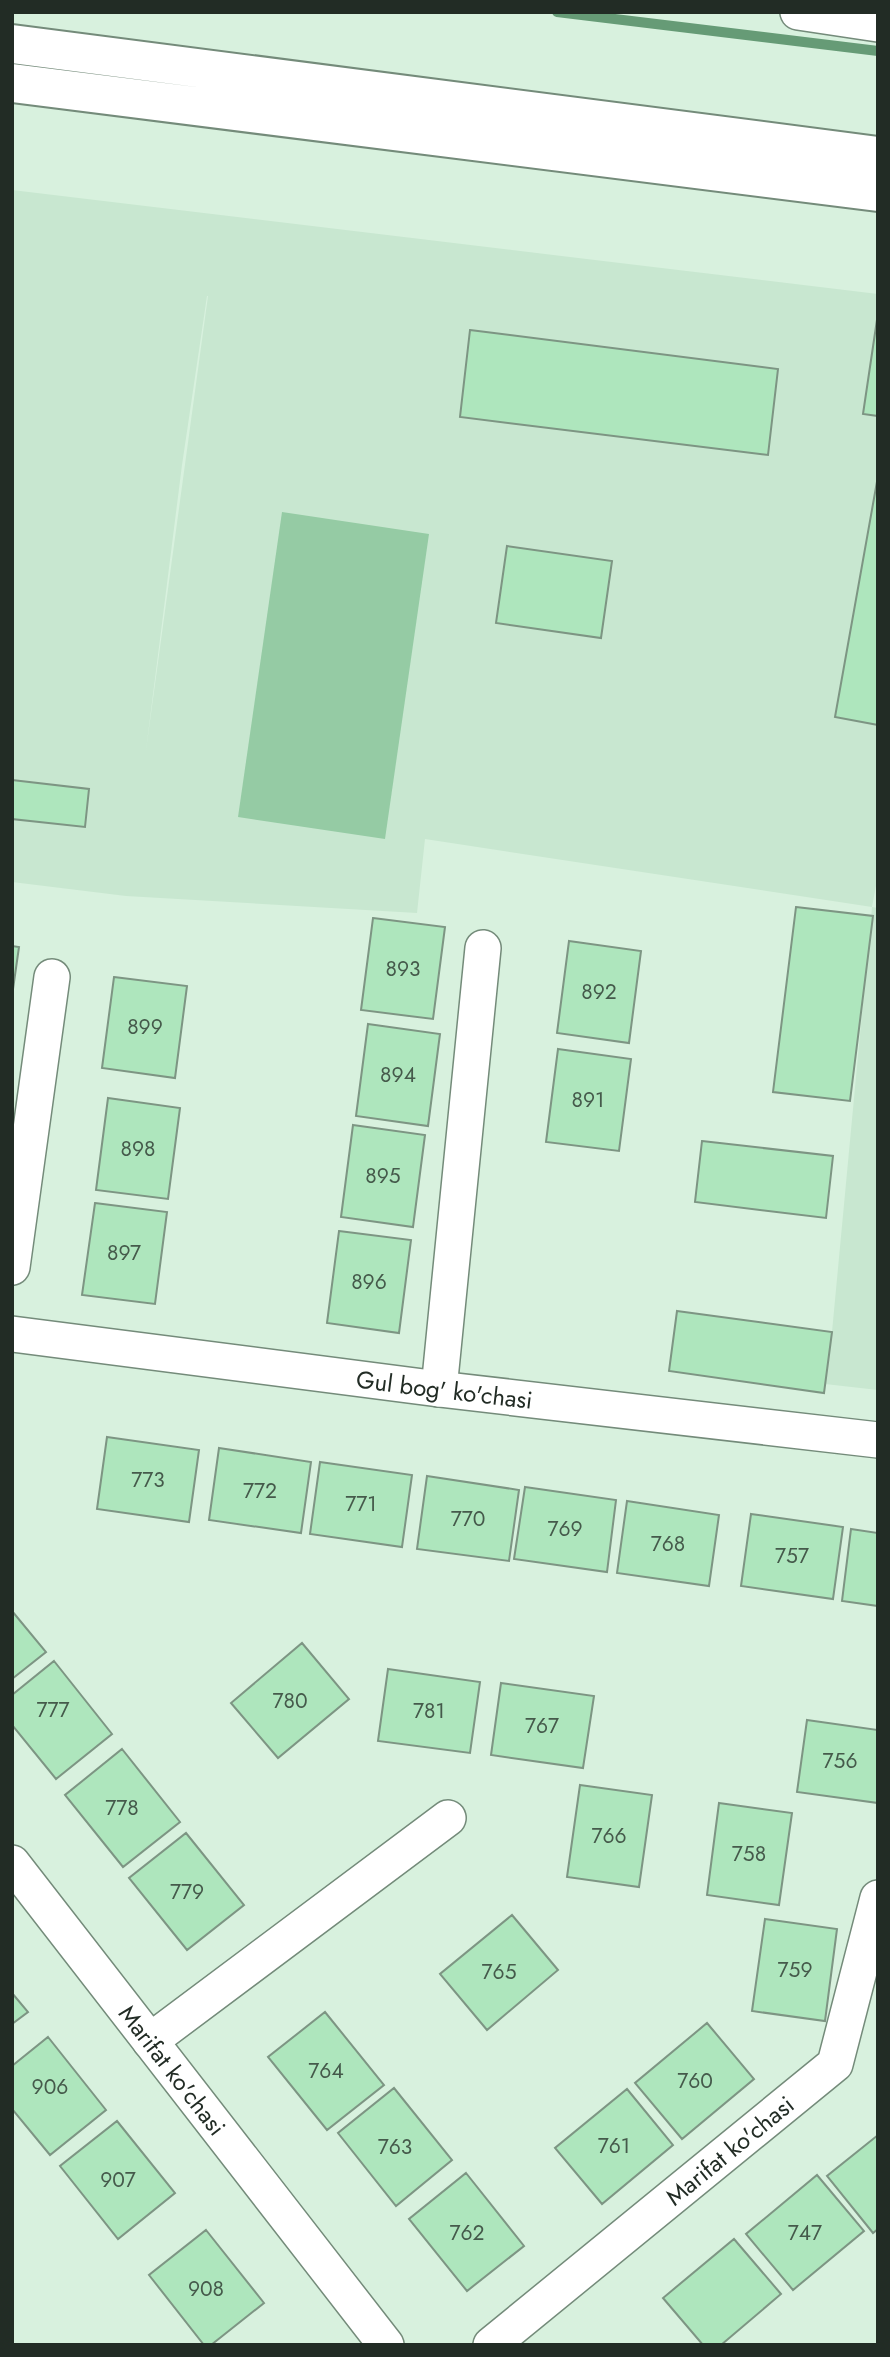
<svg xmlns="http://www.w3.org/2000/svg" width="890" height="2357" viewBox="0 0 890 2357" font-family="Jost,sans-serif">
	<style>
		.built { fill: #c8e7d0; fill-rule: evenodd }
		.green { fill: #95cba4 }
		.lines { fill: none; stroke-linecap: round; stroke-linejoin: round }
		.stream { stroke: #669b76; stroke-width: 10 }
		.building { fill: #aee6bd; stroke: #7d9583; stroke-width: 2 }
		.minor-casing { stroke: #748b7a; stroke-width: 38 }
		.secondary-casing { stroke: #748b7a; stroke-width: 42 }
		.minor { stroke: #fff; stroke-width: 35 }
		.secondary { stroke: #fff; stroke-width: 38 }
		.labels { text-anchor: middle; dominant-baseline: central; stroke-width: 6; stroke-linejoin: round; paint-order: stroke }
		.number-label { font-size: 21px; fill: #455a4b }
		.street-label { font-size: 24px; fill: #222c25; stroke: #e5ffeb }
	</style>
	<rect width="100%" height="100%" fill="#d8f1de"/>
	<path class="built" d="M12,190L878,294V875L872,907L878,908V1390L825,1384L832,1332L872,907L425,839L417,913L126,896L12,882ZM207,296H208L146,750L182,465Z"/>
	<path class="green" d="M282,512L429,534L385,839L238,817Z"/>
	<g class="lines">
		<path class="stream" d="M557,12L878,51"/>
	</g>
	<path class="building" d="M878,313V416L863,414Z
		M470,330L778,369L768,455L460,417Z
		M878,476V725L835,717Z
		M507,546L612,561L601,638L496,623Z
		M12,780L89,789L85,827L12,819Z
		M796,907L873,916L850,1101L773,1092Z
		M373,918L445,927L433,1019L361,1010Z
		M569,941L641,951L629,1043L557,1033Z
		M12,946L19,947L12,996Z
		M114,977L187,986L175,1078L102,1068Z
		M368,1024L440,1034L428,1126L356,1116Z
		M558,1049L631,1059L619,1151L546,1142Z
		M108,1098L180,1108L168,1199L96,1190Z
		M353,1125L425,1135L413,1227L341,1217Z
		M702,1141L833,1156L826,1218L695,1202Z
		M95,1203L167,1212L155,1304L82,1295Z
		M339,1231L411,1240L399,1333L327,1323Z
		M677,1311L832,1332L824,1393L669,1371Z
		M107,1437L199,1450L189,1522L97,1509Z
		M219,1448L311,1462L301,1533L209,1520Z
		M320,1462L412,1475L402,1547L310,1534Z
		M427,1476L519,1490L509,1561L417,1549Z
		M525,1487L616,1500L607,1572L514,1559Z
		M627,1501L719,1515L709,1586L617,1573Z
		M751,1514L843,1527L833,1599L741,1586Z
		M851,1529L878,1533V1606L842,1601Z
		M12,1611L46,1652L12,1679Z
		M302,1643L349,1699L278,1758L231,1703Z
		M54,1661L112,1734L56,1779L12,1725V1695Z
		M388,1669L480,1682L470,1753L378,1741Z
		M501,1683L594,1696L583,1768L491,1755Z
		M807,1720L878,1730V1803L797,1792Z
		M122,1749L180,1822L123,1867L65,1795Z
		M580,1785L652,1795L639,1887L567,1877Z
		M719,1803L792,1813L779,1905L707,1895Z
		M186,1833L244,1905L187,1950L129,1878Z
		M512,1915L558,1970L487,2030L440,1974Z
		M765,1919L837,1929L825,2021L752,2011Z
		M12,1993L28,2012L12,2024Z
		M325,2012L384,2085L327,2130L268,2057Z
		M707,2023L754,2079L682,2139L635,2083Z
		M48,2037L106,2110L50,2155L12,2109V2066Z
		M394,2088L452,2160L396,2206L338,2133Z
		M627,2089L673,2145L602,2204L555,2148Z
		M117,2121L175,2193L118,2239L60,2166Z
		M878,2135V2229L873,2233L827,2176Z
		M466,2173L524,2246L467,2291L409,2219Z
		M817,2175L864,2231L793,2290L746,2234Z
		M206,2230L264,2303L211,2345H204L149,2275Z
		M734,2239L781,2294L721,2345H703L663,2298Z"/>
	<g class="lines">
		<defs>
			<g id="minor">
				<path d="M798,12L878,24"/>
				<path d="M12,1267L52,977"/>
				<path id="s1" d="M12,1334L439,1389L878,1440"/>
				<path d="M439,1389L483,948"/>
				<path id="s2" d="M12,1863L386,2345"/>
				<path d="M150,2041L448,1818"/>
				<path id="s3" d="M491,2345L835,2064L878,1898"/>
			</g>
			<path id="secondary" d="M12,44L878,156
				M12,83L878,192"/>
		</defs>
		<use href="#minor" class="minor-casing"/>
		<use href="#secondary" class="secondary-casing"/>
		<use href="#minor" class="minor"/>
		<use href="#secondary" class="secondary"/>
	</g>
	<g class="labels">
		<g class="number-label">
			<text x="403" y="969">893</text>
			<text x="599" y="992">892</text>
			<text x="145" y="1027">899</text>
			<text x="398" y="1075">894</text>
			<text x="588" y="1100">891</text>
			<text x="138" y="1149">898</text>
			<text x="383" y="1176">895</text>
			<text x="124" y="1253">897</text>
			<text x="369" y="1282">896</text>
			<text x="148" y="1480">773</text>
			<text x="260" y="1491">772</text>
			<text x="361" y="1504">771</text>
			<text x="468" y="1519">770</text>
			<text x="565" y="1529">769</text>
			<text x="668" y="1544">768</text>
			<text x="792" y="1556">757</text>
			<text x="290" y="1701">780</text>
			<text x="53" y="1710">777</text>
			<text x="429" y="1711">781</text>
			<text x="542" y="1726">767</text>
			<text x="840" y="1761">756</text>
			<text x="122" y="1808">778</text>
			<text x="609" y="1836">766</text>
			<text x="749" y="1854">758</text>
			<text x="187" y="1892">779</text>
			<text x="795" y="1970">759</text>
			<text x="499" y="1972">765</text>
			<text x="326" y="2071">764</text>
			<text x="695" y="2081">760</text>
			<text x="50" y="2087">906</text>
			<text x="614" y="2146">761</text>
			<text x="395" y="2147">763</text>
			<text x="118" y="2180">907</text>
			<text x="467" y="2233">762</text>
			<text x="805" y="2233">747</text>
			<text x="206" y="2289">908</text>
		</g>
		<g class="street-label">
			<text stroke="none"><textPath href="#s1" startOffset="436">Gul bog' ko'chasi</textPath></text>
			<text stroke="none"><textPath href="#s2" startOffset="262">Marifat ko'chasi</textPath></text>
			<text stroke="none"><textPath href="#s3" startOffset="308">Marifat ko'chasi</textPath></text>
		</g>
	</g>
	<rect width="890" height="2357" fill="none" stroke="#222c25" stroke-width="28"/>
</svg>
